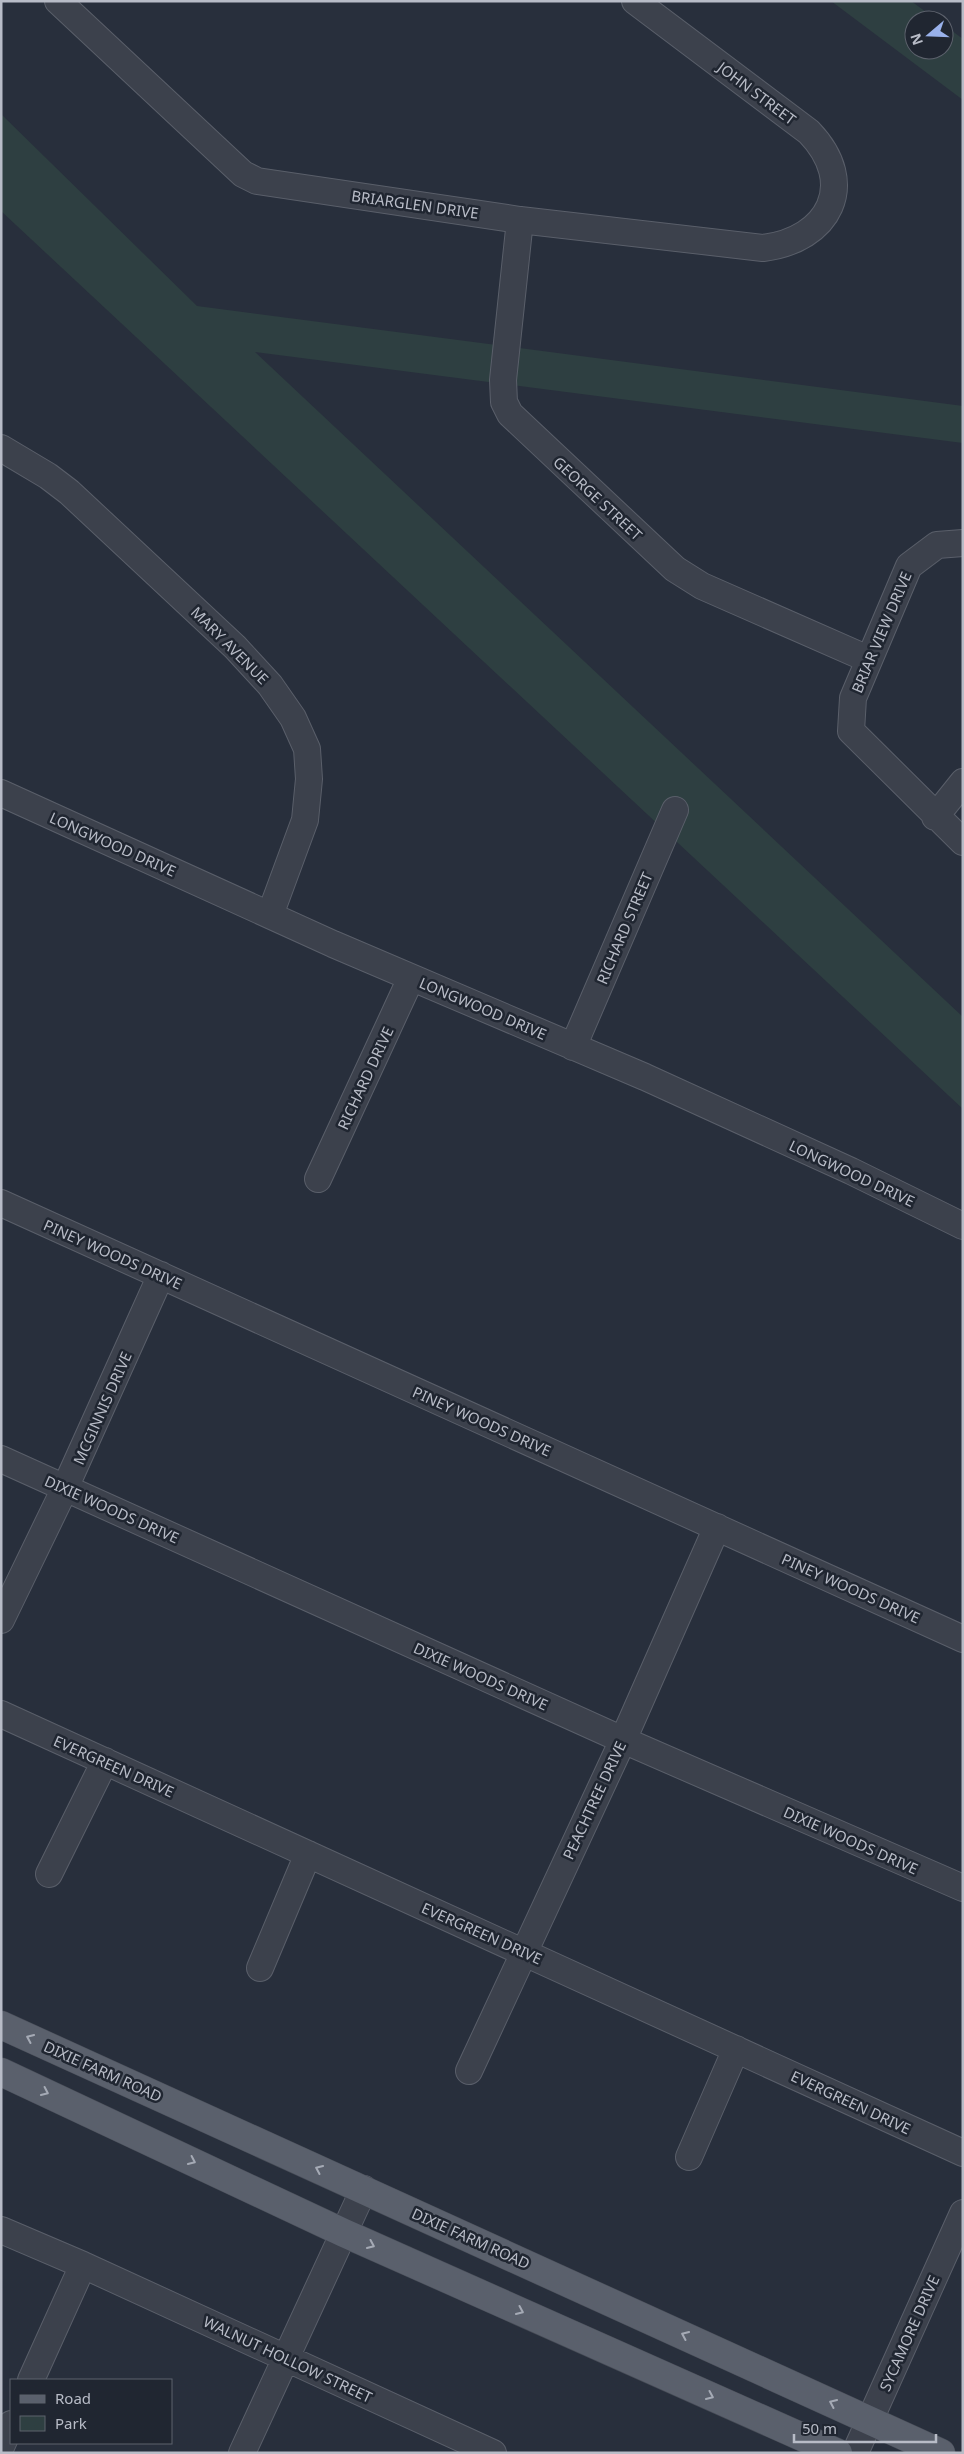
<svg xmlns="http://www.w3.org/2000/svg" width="964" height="2454" viewBox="0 0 964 2454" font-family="'Noto Sans',sans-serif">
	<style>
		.green { fill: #2e3f41 }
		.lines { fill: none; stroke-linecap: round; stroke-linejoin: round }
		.minor-casing { stroke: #5a5f6a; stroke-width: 28 }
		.major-casing { stroke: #454a55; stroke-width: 29 }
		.minor { stroke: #3c414c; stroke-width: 26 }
		.major { stroke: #5a606c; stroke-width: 28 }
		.oneway { stroke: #a5aab5 }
		.labels { text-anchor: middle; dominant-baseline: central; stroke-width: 5; stroke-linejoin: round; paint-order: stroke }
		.street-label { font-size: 15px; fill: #b8bcc7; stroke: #202631 }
	</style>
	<rect width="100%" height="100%" fill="#282f3c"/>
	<path class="green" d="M831,1H911L937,20H914V50H944V25L963,39V100Z
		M1,114L197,306L963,406V443L255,352L963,1017V1109L1,211Z"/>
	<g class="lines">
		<defs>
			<path id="minor" d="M58,1L243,174L257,181L520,220L763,248C829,240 859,184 809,132L635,1
				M520,220L503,380L504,402L510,414L675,569L702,586L868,659
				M1,448L48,476L69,492L235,647L270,685L293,718L307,749L309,779L305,820L270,915
				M963,543L937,545L909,566L853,698L851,731L963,842
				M1,793L333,944L645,1077L851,1171L963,1226
				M935,817L963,782
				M573,1047L675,810
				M318,1179L411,978
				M1,1203L963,1639
				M1,1459L623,1740L963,1888
				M1,1620L65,1488L161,1275
				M1,1714L963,2153
				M49,1874L105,1761
				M260,1968L308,1854
				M469,2071L623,1740L717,1527
				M689,2157L736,2049
				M1,2230L83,2265L493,2453
				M31,2380L83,2265
				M1,2447L11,2424
				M242,2453L364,2189
				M855,2453L963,2213"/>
			<path id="major" d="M1,2025L941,2453
				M1,2072L344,2233L838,2453"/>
		</defs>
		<use href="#minor" class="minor-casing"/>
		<use href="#major" class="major-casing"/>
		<use href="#minor" class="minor"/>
		<use href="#major" class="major"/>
	</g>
	<defs><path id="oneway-chevron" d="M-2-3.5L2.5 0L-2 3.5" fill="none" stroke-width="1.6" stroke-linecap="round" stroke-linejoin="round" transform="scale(1.25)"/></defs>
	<g class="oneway">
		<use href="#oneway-chevron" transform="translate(30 2038) rotate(-156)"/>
		<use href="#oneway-chevron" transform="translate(45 2092) rotate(25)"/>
		<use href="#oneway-chevron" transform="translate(192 2161) rotate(25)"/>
		<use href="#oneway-chevron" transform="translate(319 2169) rotate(-156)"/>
		<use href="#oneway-chevron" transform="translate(371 2245) rotate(24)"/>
		<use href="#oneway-chevron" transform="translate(520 2311) rotate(24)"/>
		<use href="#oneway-chevron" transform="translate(685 2335) rotate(-156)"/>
		<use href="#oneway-chevron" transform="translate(710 2396) rotate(24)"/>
		<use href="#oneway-chevron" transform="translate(833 2403) rotate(-156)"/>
	</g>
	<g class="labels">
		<g class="street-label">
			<text transform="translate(757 93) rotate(37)">JOHN STREET</text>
			<text transform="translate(415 204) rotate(8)">BRIARGLEN DRIVE</text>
			<text transform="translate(598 498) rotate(43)">GEORGE STREET</text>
			<text transform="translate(881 632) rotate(-67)">BRIAR VIEW DRIVE</text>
			<text transform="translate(230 645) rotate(45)">MARY AVENUE</text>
			<text transform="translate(113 844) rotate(24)">LONGWOOD DRIVE</text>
			<text transform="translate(624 928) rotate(-67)">RICHARD STREET</text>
			<text transform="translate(483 1008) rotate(23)">LONGWOOD DRIVE</text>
			<text transform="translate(365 1078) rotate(-65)">RICHARD DRIVE</text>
			<text transform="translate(852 1173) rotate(25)">LONGWOOD DRIVE</text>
			<text transform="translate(113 1254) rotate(24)">PINEY WOODS DRIVE</text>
			<text transform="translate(102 1408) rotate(-66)">MCGINNIS DRIVE</text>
			<text transform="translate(482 1421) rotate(24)">PINEY WOODS DRIVE</text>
			<text transform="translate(112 1509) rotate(24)">DIXIE WOODS DRIVE</text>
			<text transform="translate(851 1588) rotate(24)">PINEY WOODS DRIVE</text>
			<text transform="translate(481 1676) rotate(24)">DIXIE WOODS DRIVE</text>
			<text transform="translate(114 1766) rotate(24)">EVERGREEN DRIVE</text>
			<text transform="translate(594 1800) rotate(-65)">PEACHTREE DRIVE</text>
			<text transform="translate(851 1840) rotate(24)">DIXIE WOODS DRIVE</text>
			<text transform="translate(482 1933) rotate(24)">EVERGREEN DRIVE</text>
			<text transform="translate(103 2071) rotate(24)">DIXIE FARM ROAD</text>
			<text transform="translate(851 2102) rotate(25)">EVERGREEN DRIVE</text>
			<text transform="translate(471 2238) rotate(24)">DIXIE FARM ROAD</text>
			<text transform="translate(909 2333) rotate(-66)">SYCAMORE DRIVE</text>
			<text transform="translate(288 2359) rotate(25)">WALNUT HOLLOW STREET</text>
		</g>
	</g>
	<rect width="964" height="2454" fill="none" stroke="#b8bcc7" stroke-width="5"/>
	<rect x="10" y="2379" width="162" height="65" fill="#202631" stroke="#5d626d"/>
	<rect x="20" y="2395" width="25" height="8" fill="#5a606c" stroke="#5d626d"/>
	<text x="55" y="2404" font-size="15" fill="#b8bcc7">Road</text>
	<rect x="20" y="2416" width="25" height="15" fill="#2e3f41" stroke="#5d626d"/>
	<text x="55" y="2429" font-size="15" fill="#b8bcc7">Park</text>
	<g transform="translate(929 35) rotate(251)"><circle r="24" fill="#202631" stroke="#5d626d"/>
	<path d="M0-4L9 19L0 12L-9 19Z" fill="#99b1eb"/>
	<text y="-8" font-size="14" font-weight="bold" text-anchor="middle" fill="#b8bcc7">N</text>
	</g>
	<path d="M794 2434v8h142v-8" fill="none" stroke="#b8bcc7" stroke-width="2.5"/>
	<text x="802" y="2434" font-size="15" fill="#b8bcc7" stroke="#202631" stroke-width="4" paint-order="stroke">50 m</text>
</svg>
